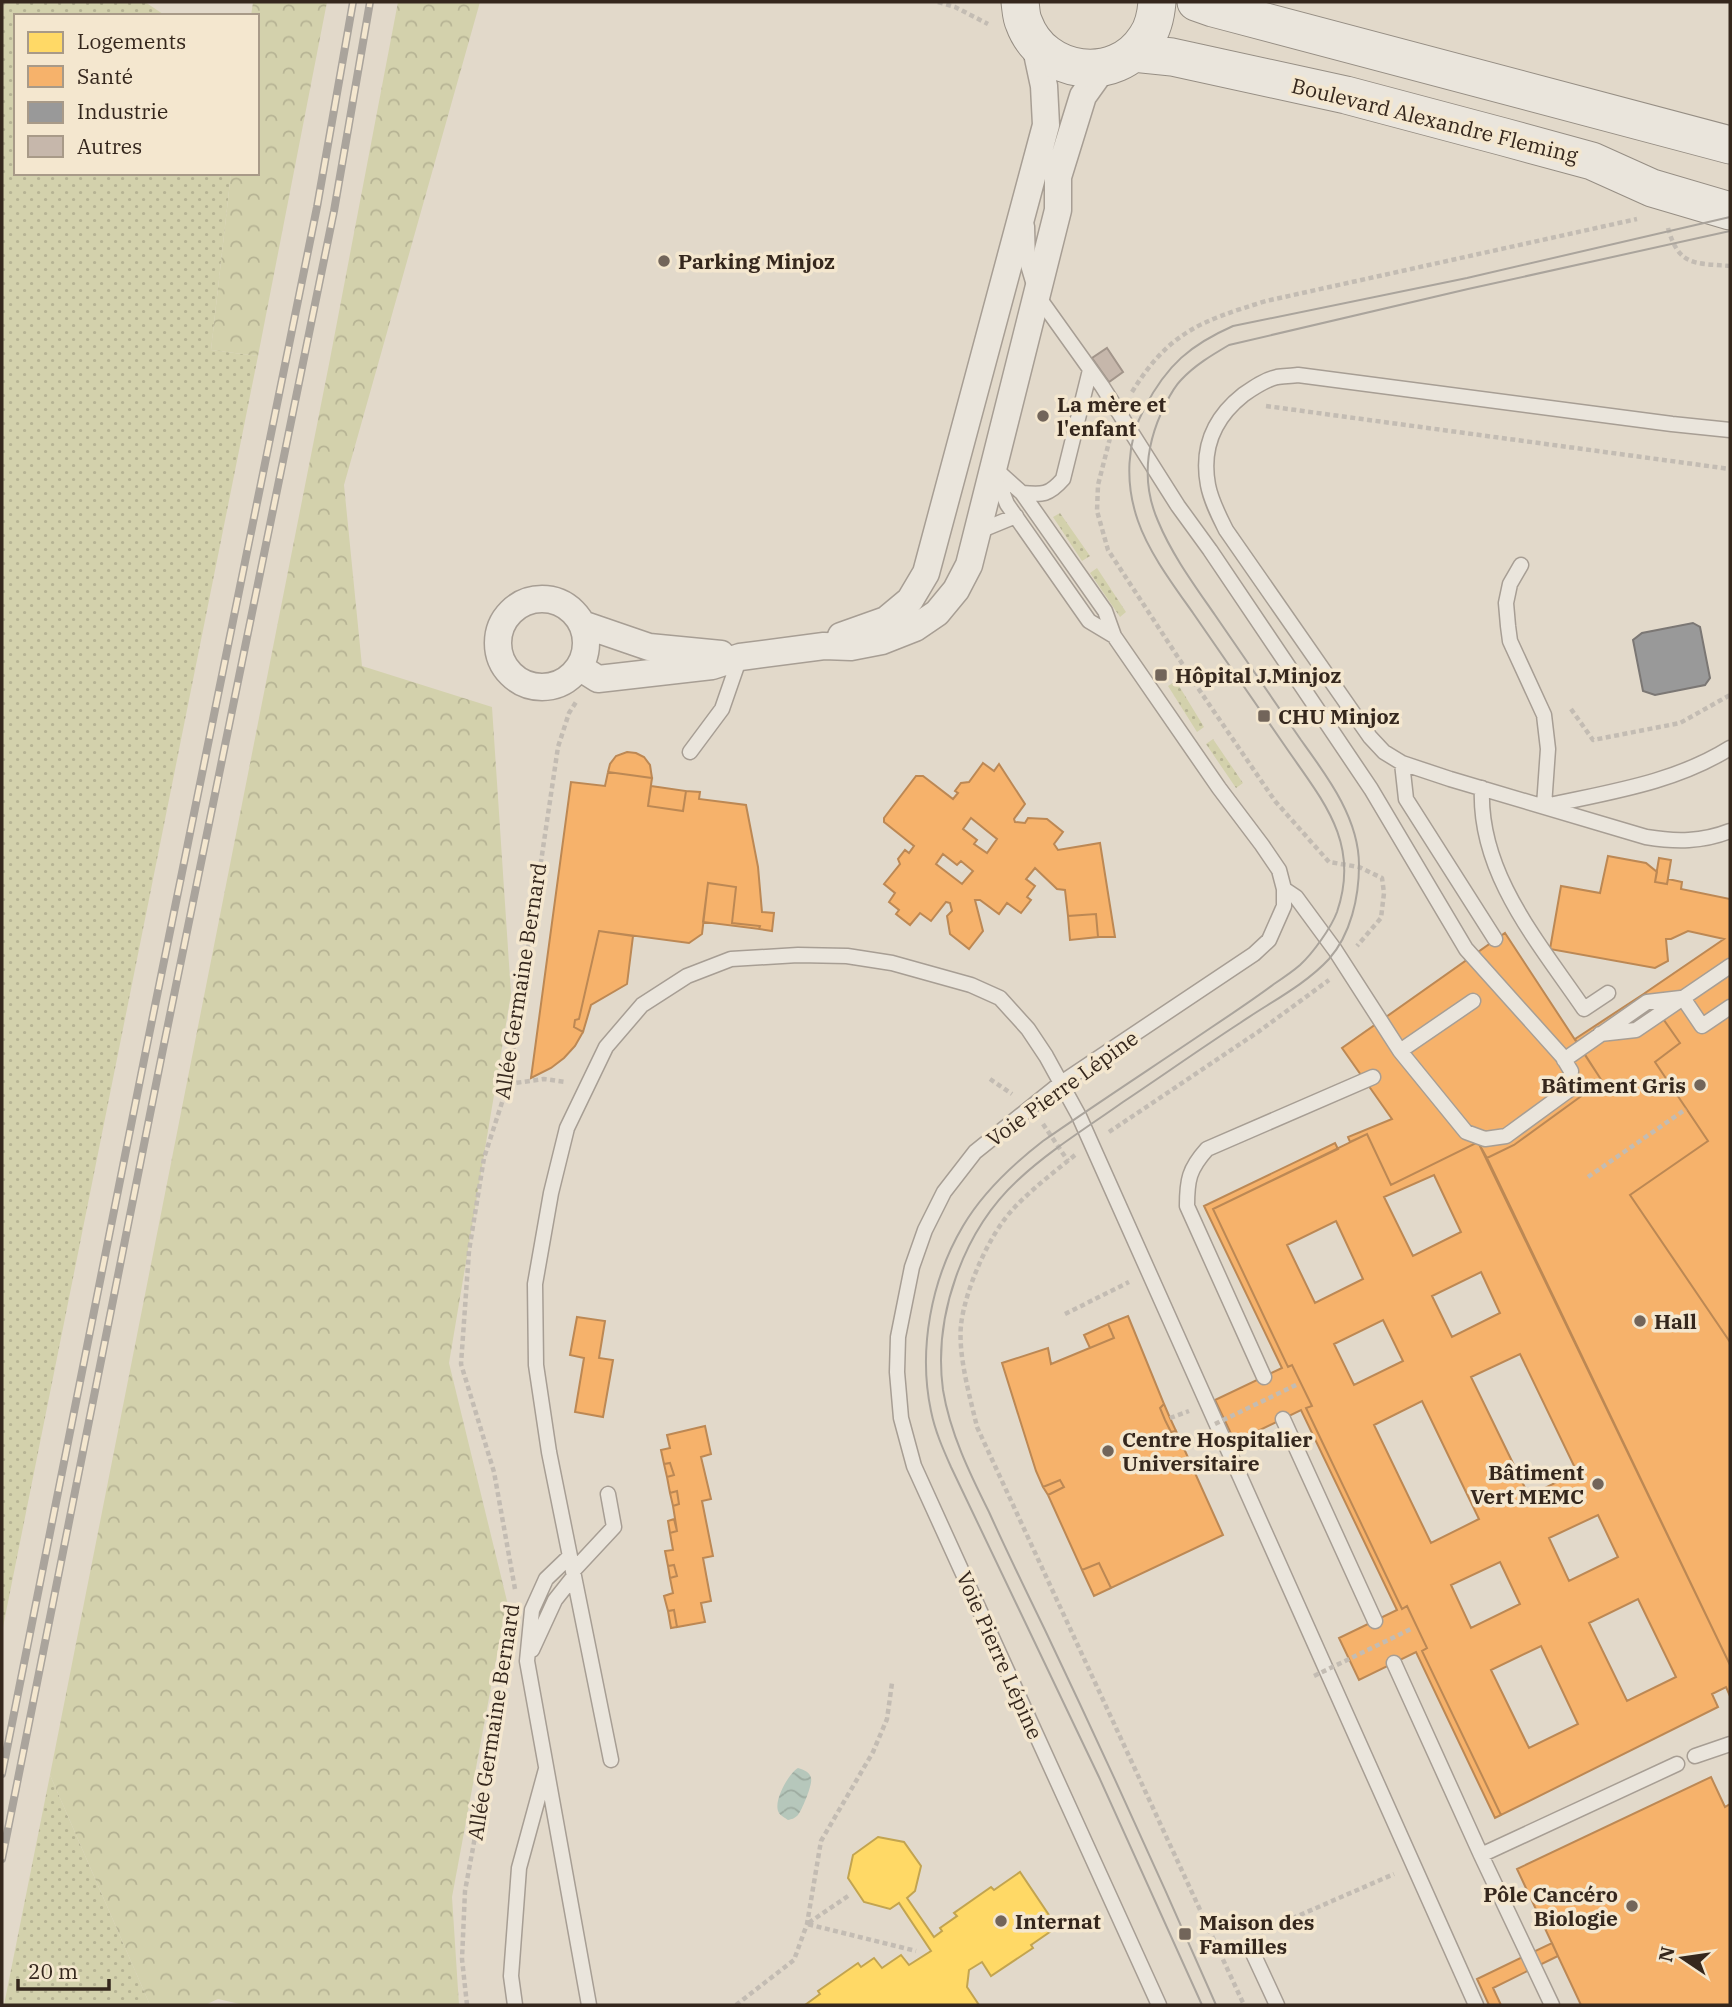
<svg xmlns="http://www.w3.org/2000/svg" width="1732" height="2007" viewBox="0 0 1732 2007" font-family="'IBM Plex Serif',serif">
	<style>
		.grass { fill: url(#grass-dots) }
		.forest { fill: url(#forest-crowns) }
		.water { fill: url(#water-waves) }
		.homes { fill: #ffd966; stroke: #c2a450; stroke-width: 2 }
		.health { fill: #f6b26b; stroke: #bc8854; stroke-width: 2; fill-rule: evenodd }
		.industry { fill: #999; stroke: #7b7774; stroke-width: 2 }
		.building { fill: #c6b7ab; stroke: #a2958a; stroke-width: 2 }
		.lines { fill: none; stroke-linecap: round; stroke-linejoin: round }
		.lane-casing { stroke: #a79e94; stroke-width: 17 }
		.street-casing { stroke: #a79e94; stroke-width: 29 }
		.secondary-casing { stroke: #968e84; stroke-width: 39 }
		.path { stroke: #c3bcb3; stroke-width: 4.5; stroke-dasharray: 5 3.5; stroke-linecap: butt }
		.lane { stroke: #eae5dc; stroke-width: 14 }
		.street { stroke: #eae5dc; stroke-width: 26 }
		.secondary { stroke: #eae5dc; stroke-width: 37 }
		.tram { stroke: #aaa49c; stroke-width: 2 }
		.rail-casing { stroke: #aaa49c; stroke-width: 8 }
		.rail { stroke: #f4e7cf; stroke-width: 5; stroke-dasharray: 16; stroke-linecap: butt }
		.path-bridge { stroke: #c3bcb3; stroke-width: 4.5; stroke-dasharray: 5 3.5; stroke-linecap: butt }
		.poi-dot { fill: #72655a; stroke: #f4e7cf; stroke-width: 2.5 }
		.labels { text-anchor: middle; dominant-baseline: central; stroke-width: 7; stroke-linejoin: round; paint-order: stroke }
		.street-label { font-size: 21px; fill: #35271d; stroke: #f4e7cf }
		.poi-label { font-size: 21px; font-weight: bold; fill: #35271d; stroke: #f4e7cf; text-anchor: start }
	</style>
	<defs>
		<pattern id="grass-dots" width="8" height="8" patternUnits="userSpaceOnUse" patternTransform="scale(1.75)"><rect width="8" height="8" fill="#d3d1ac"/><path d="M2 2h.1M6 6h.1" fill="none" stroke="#b6b394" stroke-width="1.8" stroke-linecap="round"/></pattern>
		<pattern id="forest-crowns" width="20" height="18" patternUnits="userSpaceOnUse" patternTransform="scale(1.75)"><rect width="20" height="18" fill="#d3d1ac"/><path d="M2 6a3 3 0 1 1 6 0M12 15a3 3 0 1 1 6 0" fill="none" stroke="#b6b394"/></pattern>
		<pattern id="water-waves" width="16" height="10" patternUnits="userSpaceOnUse" patternTransform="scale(1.75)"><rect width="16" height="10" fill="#b6c7bb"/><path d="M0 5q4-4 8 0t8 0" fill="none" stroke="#9daba0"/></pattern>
	</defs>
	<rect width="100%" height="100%" fill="#e2d9ca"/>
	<path class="grass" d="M2,2H145L166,16H16V173H231L211,350L258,356L2,1632Z
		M1060,513L1090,556L1082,561L1053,517Z
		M1097,568L1126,612L1120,617L1090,573Z
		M1176,681L1204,727L1197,732L1168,686Z
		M1213,739L1243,783L1236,788L1206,744Z
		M50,1775L150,2005H4Z"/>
	<path class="forest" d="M253,2H327L258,356L211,350L231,173H257V16H251Z
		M398,2H480L344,485L362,666L492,707L511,994L449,1363L507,1601L452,1897L459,2005H244L218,1999L205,2005H150L50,1775L330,359Z"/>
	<path class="water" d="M798,1768C804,1770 810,1772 811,1778C813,1784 802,1810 798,1815C794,1819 792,1819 788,1820C785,1818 780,1815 779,1813C772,1802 789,1773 798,1768Z"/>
	<path class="homes" d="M878,1837L904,1842L921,1866L915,1891L907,1898L934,1937L942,1931L940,1928L957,1916L954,1913L991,1887L994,1890L1020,1872L1057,1927L1031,1945L1033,1948L991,1976L982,1962L969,1970L967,1987L979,2005H805L820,1994L818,1991L858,1963L861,1967L874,1958L882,1968L901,1955L909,1965L931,1951L899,1903L890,1909L864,1902L848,1878L853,1855Z"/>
	<path class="health" d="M627,752L636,753L644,757L650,765L652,778L608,772L610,764L616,756Z
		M983,763L994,771L999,764L1025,804L1014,819L1015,822L1025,823L1028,818L1047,819L1063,832L1054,844L1058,850L1100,843L1115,937H1098L1096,914L1068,916L1065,890L1057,889L1035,868L1026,879L1035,886L1027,897L1031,900L1021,913L1007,903L999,914L980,900H975L983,931L969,949L950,934L947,916L952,911L950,903L946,902L931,921L920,913L910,925L896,914L899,910L889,902L895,893L884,884L900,864L898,859L905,850L909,853L914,846L884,822V818L916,776H923L953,799L958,793L955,791L961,783L969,782ZM971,818L997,839L987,853L974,844L977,840L963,829ZM943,854L957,865L961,861L973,871L962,884L936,864Z
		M608,772L652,778L648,806L683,811L686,791L700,792L699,799L746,805L758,867L762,912L774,913L772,931L759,929L760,926L732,923L736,887L708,883L702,934L689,943L599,931L579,1019L575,1020L574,1027L583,1032L575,1046L564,1058L551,1068L531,1078L571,782L605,786Z
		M651,786L686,791L683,811L648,806Z
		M1608,856L1646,863L1657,872L1655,882L1667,884L1668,879L1682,882L1681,889L1730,899V1342L1630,1195L1708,1141L1655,1062L1680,1043L1645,993L1724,939L1688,931L1671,939H1666L1668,961L1655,968L1550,949L1561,886L1600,893Z
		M1659,858L1671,860L1667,884L1655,882Z
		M708,883L736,887L732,923L760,926L759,929L703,922Z
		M1096,914L1098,937L1070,940L1068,916Z
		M599,931L633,936L627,984L591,1005L583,1032L574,1027L575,1020L579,1019Z
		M1505,933L1602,1081L1514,1145L1487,1158L1478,1142L1391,1185L1367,1134L1350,1142L1348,1137L1392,1119L1342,1048Z
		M1645,993L1680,1043L1655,1062L1708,1141L1630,1195L1730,1342V1665L1487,1158L1514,1145L1602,1081L1575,1039Z
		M1367,1134L1391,1185L1478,1142L1730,1665V1696L1726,1687L1712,1694L1718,1707L1501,1815L1422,1651L1427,1648L1407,1606L1402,1609L1306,1408L1312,1406L1292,1365L1288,1367L1213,1209ZM1434,1175L1461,1232L1413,1256L1384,1197ZM1336,1221L1363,1279L1315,1303L1287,1245ZM1481,1272L1500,1313L1452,1337L1432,1296ZM1383,1320L1403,1361L1354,1385L1334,1344ZM1520,1354L1577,1472L1529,1496L1471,1377ZM1422,1401L1479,1519L1431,1543L1374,1425ZM1598,1515L1618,1557L1569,1581L1549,1538ZM1500,1562L1520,1604L1471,1628L1451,1585ZM1638,1599L1676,1677L1627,1701L1589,1623ZM1541,1646L1578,1724L1529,1748L1491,1670Z
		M1335,1143L1338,1149L1213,1209L1288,1367L1292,1365L1312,1406L1306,1408L1402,1609L1407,1606L1427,1648L1422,1651L1501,1815L1495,1818L1416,1652L1359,1680L1339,1638L1397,1610L1301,1410L1235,1442L1215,1400L1282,1368L1204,1206Z
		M1128,1316L1164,1404L1160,1408L1165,1420L1171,1432L1176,1431L1223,1535L1111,1588L1099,1563L1082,1570L1048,1495L1064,1487L1060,1480L1043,1487L1036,1471L1002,1363L1048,1348L1051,1364L1114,1338L1108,1324Z
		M577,1317L605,1321L599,1358L613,1360L603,1417L575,1412L584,1358L570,1355Z
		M1108,1324L1114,1338L1090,1348L1084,1335Z
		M1164,1404L1170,1418L1176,1431L1171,1432L1165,1420L1160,1408Z
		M705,1426L711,1454L701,1457L711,1499L702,1501L713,1556L703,1558L711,1601L701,1603L705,1622L677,1627L674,1610L668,1611L664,1596L673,1593L670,1578L677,1576L674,1565L668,1566L665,1551L673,1550L670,1533L677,1531L673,1506L679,1504L677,1491L670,1493L667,1477L674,1475L670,1463L664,1464L661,1450L670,1448L667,1435Z
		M670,1463L674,1475L667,1477L664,1464Z
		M1060,1480L1064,1487L1048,1495L1043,1487Z
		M677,1491L679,1504L673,1506L670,1493Z
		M674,1519L677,1531L670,1533L668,1521Z
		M1099,1563L1111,1588L1094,1596L1082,1570Z
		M674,1565L677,1576L670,1578L668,1566Z
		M674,1610L677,1627L671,1628L668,1611Z
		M1711,1777L1725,1807L1730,1804V2005H1581L1517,1869Z
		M1552,1943L1558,1956L1493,1988L1501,2005H1489L1477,1979Z"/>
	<path class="industry" d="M1693,623L1700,627L1710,678L1705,685L1655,695L1643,691L1633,640L1642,633Z"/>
	<path class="building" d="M1107,348L1123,372L1109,382L1092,358Z"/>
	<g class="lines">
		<defs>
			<path id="lane" d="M1027,226L1028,265L1037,295L1102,386L1178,506L1210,550L1371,789L1466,949L1562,1056L1571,1071L1569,1090L1506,1136L1485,1139L1466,1132L1400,1051L1335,950L1296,897L1284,889
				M1730,430L1672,424L1298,375C1291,376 1283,376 1277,377C1264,380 1253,388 1243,395C1214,418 1201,447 1208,485C1211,501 1219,516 1226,530L1370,737L1384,752L1402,763L1450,779L1646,837C1676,842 1702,842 1730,831
				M993,467L1022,493L1105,611L1114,636L1219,788L1262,845L1279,870L1284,889V906L1269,940L1254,954L1061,1083L975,1152L944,1192L925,1230L912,1267L898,1337L897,1372L901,1418L914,1466L1159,2005
				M995,473L1007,504L1089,621L1114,636
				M1022,493C1043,495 1049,495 1063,479L1090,370
				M977,532L1016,516
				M1521,565L1510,584L1506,603L1508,626L1510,641L1544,715L1548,749L1544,806
				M690,752L722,709L740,657
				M1402,763L1406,799L1495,939
				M1482,788C1478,873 1539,943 1584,1009L1608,993
				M1546,806C1609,792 1674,783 1730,748
				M1683,998L1702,1026L1730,1007
				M1600,1034L1636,1030L1730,966
				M1400,1051L1473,1001
				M1564,1060L1647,1002L1681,998
				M1264,1377L1187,1206C1187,1180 1189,1169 1207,1149L1373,1077
				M1283,1419L1375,1621
				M570,1556L546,1579L532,1610L527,1661L589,2005
				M573,1571L614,1527L608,1494
				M532,1650L555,1600L574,1576
				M1394,1663L1481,1855L1552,2005
				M1695,1756L1730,1744
				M611,1760L549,1452L536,1365L535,1284L551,1193L567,1128L606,1047L642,1005L687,976L731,959L798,955L847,956L892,963L971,985L1000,998L1028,1029L1046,1056L1079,1116L1476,2005
				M1481,1855L1677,1764
				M1251,1949L1277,2005
				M515,2005L511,1976L519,1868L546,1769"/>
			<path id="street" d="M498 643a44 44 0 1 1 88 0a44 44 0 1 1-88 0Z
				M582,624L649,647L721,654
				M841,636L886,620L910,600L926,573L1046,125L1044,86L1035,44
				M579,667L598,679L712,666L740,657L824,646L851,647L882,641L915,628L937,613L956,590L969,565L1058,210V177L1083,96L1103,68"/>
			<path id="secondary" d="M1020,2C1021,9 1021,17 1024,23C1043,75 1116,85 1146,38C1154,27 1156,14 1157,2
				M1196,2L1213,8L1730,145
				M1133,53L1172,57L1346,95L1504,137L1592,161L1652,188L1730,211"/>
		</defs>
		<use href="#lane" class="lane-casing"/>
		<use href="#street" class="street-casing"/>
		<use href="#secondary" class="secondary-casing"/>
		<path class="path" d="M938,2L955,7L988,24
			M1668,228C1679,267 1695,263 1730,266
			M1132,392C1169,332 1201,321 1266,301L1637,219
			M1266,406L1730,469
			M1110,438L1098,485L1097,511L1108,550L1200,691L1275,801L1329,862L1359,867L1382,878L1384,893L1381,918L1357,946
			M1571,709L1593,740L1680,723L1730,695
			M990,1079L1012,1094
			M508,1084L544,1079L566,1082
			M1043,1124L1068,1161
			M1109,1132L1258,1032L1329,980
			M1075,1155C1054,1172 1032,1189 1014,1208C989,1234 965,1290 961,1325C958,1356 970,1397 977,1427L1244,2005
			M1588,1177L1686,1109
			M1065,1314L1129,1282
			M1170,1418L1189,1411
			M515,1589L494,1472L461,1364L469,1251L484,1158L508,1084L558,747L569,713L576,702
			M848,1896L807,1924L916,1951
			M1261,1932L1394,1874
			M467,2005L462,1959L465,1891L500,1702L504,1670
			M736,2005L794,1960L807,1924L821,1841L873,1752L887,1719L892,1683"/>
		<use href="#lane" class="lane"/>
		<use href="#street" class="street"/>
		<use href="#secondary" class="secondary"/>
		<path class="tram" d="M1202,2005L1099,1777L951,1467C943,1449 935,1431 931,1411C918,1350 931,1280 963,1226C983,1192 1012,1165 1043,1141C1099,1102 1156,1065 1212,1027C1233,1013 1254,999 1274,984C1283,978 1292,972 1300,965C1313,953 1331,928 1337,912C1361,842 1322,800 1285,746C1255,702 1224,658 1193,613C1174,586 1149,553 1138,521C1125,484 1126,442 1145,407C1167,365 1190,345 1233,326L1467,278L1730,217
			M1216,2005C1161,1879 1104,1754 1045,1630C1026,1591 1007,1552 989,1512C970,1474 950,1433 943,1390C933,1316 963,1231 1018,1180C1050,1150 1088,1127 1123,1102C1162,1076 1200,1049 1240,1023C1269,1003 1305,985 1329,959C1351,934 1359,897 1359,865C1359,818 1327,776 1301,740C1272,698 1244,657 1215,615C1195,586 1172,555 1158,521C1141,482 1146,443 1165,405C1169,397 1174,387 1181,380C1195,365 1212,355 1229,345L1468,289L1730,231"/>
		<defs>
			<path id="rail" d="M2,1774L146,1050L317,207L353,2
				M2,1859L162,1054L334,211L370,2"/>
		</defs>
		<use href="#rail" class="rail-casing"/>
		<use href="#rail" class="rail"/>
		<path class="path-bridge" d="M1215,1424L1298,1384
			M1314,1676L1413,1628"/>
	</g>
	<g class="poi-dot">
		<circle cx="664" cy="261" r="7"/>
		<circle cx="1043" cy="416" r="7"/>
		<rect x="1154" y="668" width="14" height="14" rx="3.5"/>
		<rect x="1257" y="709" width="14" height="14" rx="3.5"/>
		<circle cx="1700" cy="1085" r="7"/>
		<circle cx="1640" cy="1321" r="7"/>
		<circle cx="1108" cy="1451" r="7"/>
		<circle cx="1598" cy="1484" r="7"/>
		<circle cx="1632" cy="1906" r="7"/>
		<circle cx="1001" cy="1921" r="7"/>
		<rect x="1178" y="1927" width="14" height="14" rx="3.5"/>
	</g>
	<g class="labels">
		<g class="street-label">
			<text transform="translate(1435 120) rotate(14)">Boulevard Alexandre Fleming</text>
			<text transform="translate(520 981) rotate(-81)">Allée Germaine Bernard</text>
			<text transform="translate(1062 1088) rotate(-36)">Voie Pierre Lépine</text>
			<text transform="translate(1000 1655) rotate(66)">Voie Pierre Lépine</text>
			<text transform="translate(493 1722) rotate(-81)">Allée Germaine Bernard</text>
		</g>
		<g class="poi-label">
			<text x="678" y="261">Parking Minjoz</text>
			<text x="1057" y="404">La mère et<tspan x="1057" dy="24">l'enfant</tspan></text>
			<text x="1175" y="675">Hôpital J.Minjoz</text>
			<text x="1278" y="716">CHU Minjoz</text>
			<text x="1686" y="1085" text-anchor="end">Bâtiment Gris</text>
			<text x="1654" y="1321">Hall</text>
			<text x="1122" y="1439">Centre Hospitalier<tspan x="1122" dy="24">Universitaire</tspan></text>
			<text x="1584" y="1472" text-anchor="end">Bâtiment<tspan x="1584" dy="24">Vert MEMC</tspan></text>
			<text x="1618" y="1894" text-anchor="end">Pôle Cancéro<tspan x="1618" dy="24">Biologie</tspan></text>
			<text x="1015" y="1921">Internat</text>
			<text x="1199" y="1922">Maison des<tspan x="1199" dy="24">Familles</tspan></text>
		</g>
	</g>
	<rect width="1732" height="2007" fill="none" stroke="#35271d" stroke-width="7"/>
	<rect x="14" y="14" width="245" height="161" fill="#f4e7cf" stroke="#a89a88" stroke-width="2"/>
	<rect x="28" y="32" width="35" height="21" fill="#ffd966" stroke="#a89a88" stroke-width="2"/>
	<text x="77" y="49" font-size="21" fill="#35271d">Logements</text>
	<rect x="28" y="66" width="35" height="21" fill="#f6b26b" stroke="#a89a88" stroke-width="2"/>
	<text x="77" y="84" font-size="21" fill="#35271d">Santé</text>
	<rect x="28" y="102" width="35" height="21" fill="#999999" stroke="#a89a88" stroke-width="2"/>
	<text x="77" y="119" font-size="21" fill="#35271d">Industrie</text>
	<rect x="28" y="136" width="35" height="21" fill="#c6b7ab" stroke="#a89a88" stroke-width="2"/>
	<text x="77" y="154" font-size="21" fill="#35271d">Autres</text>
	<g transform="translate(1683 1958) rotate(283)" stroke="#f4e7cf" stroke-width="5" paint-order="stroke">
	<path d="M0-5L12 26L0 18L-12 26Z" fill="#35271d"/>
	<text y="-10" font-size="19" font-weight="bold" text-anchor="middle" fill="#35271d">N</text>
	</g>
	<path d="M18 1979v10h91v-10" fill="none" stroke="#35271d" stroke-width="3.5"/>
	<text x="28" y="1979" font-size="21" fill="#35271d" stroke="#f4e7cf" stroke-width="5" paint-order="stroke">20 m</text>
</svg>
